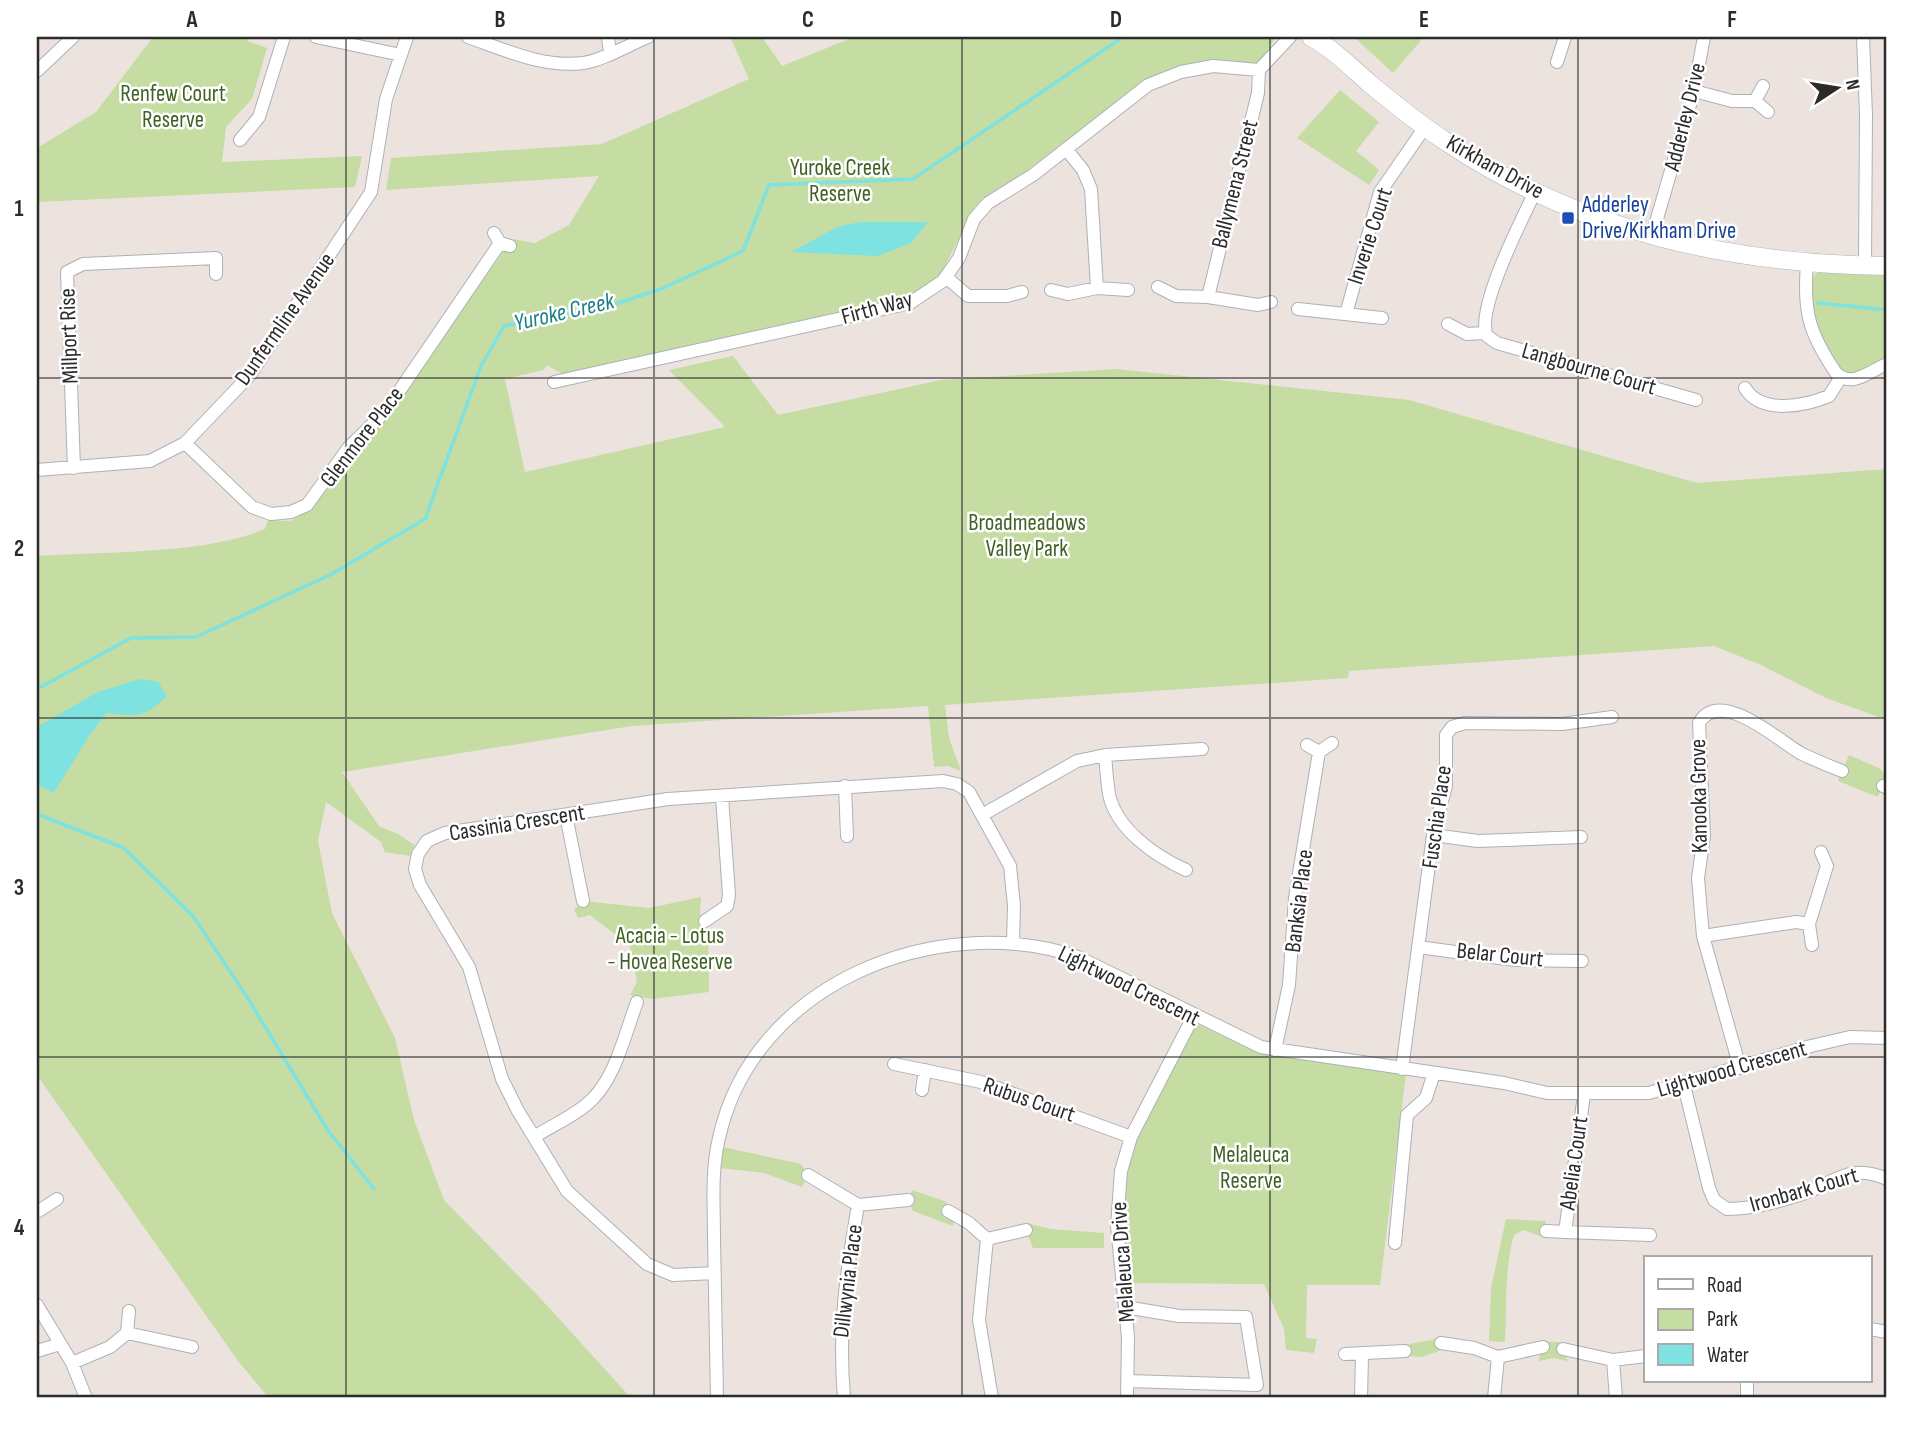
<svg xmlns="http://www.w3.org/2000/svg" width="1924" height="1435" viewBox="0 0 1924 1435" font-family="'Sofia Sans Condensed',sans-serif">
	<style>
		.green { fill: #c5dca2 }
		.water { fill: #7ee2e1 }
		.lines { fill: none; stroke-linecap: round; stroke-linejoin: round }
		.stream { stroke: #7ee2e1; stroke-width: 3.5 }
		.street-casing { stroke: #acb1b6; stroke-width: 14 }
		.secondary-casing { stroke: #acb1b6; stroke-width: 19 }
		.street { stroke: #fff; stroke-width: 12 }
		.secondary { stroke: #fff; stroke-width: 18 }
		.grid { fill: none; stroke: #2b2b2b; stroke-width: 2; stroke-opacity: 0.55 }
		.transit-dot { fill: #1a4fb4; stroke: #fff; stroke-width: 2.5 }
		.labels { text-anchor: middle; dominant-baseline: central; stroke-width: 5; stroke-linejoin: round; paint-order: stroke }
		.park-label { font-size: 23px; fill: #406123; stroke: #fff }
		.street-label { font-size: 23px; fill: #2b2b2b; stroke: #fff }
		.transit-label { font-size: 23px; fill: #164399; stroke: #fff; text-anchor: start }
		.water-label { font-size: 24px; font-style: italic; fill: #1c8088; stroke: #fff }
		.neatline { fill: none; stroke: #2b2b2b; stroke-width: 2.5 }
		.grid-label { font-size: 23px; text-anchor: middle; font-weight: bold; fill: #2b2b2b }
	</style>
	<rect width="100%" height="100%" fill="#ece3df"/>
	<path class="green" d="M153,37H248L247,41L267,48L252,99L226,127L222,162L362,156L355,187L37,202V148L96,112Z
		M730,37H762L782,66L854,37H1275L1266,56L1255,65L1198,63L1168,70L1143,82L1026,171L984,197L974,208L940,276L925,289L902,300L562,374L547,365L543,370L505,379L525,472L725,427L669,370L733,356L778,415L941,380L1116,369L1409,400L1697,483L1887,469V720L1826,698L1761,665L1714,646L1349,671L1348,678L945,705L949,738L961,771L948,766L934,767L928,706L632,726L342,772L379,826L400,835L414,845L410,856L385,852L381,842L326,802L318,841L332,913L395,1038L414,1120L444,1200L541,1299L631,1398H269L238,1361L37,1075V556C106,551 201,555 265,529L268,520L290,521L306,513L327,490L340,468L385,420L512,239L535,243L569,225L599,176L386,190L391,158L602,144L749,79Z
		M1354,37H1424L1393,73Z
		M1340,90L1379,122L1356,151L1379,170L1369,185L1297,138Z
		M1821,270L1887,272V359L1850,375L1839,369L1812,321L1811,278Z
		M1849,755L1879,768L1887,776L1878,797L1838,781Z
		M701,897L700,913L708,932L709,992L652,999L630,995L637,982L630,946L590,915L578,918L574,910L583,901L649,908Z
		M1195,1023L1258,1053L1406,1074L1380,1285H1307L1306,1338L1317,1339L1314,1353L1286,1350L1284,1329L1264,1284L1129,1283C1126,1247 1121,1211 1127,1175C1136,1122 1171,1071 1195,1023Z
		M723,1147L801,1164L808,1175L802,1187L764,1173L720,1168Z
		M912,1190L947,1202L948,1212L954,1220L953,1226L913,1211L908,1200Z
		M1506,1219L1546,1221L1545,1238L1524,1230L1514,1235C1504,1270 1507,1306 1505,1342L1489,1341L1491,1288Z
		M1027,1223L1050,1229L1104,1233V1248H1033L1026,1230Z
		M1441,1338L1442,1350L1421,1357L1408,1356L1405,1345Z
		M1546,1342H1559L1568,1361L1554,1358L1538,1361Z"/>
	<path class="water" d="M860,222H928L911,243L878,256L792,252L837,227Z
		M140,679L158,682L167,696C144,718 137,717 107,713C85,738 72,767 53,793L37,784V727L98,692Z"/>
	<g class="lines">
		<path class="stream" d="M1818,303L1887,310
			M37,689L131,638L196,637L330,575L425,519L481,366L504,326L615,304L661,289L743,251L769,185L913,179L1123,37
			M37,814L124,848L193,916L247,997L327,1129L374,1189"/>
		<defs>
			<path id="street" d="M316,37L401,55
				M468,37C505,50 543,68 583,63C604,60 628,45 648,37
				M608,37L610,53
				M1863,37L1866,115L1865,265
				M1557,62L1565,37
				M37,71L73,37
				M1694,91L1732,101H1755L1768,112
				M1755,101L1763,86
				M240,140L259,117L284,37
				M1066,149L1083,170L1091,189L1097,288
				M1535,192C1522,219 1475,310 1487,336L1497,343L1696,400
				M494,233L500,243L510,246
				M1652,236L1694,91L1704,37
				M1807,264C1803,312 1809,333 1836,373C1852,389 1871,370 1887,364
				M946,277L968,296H1007L1022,292
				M1158,287L1176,296L1208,297L1258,305L1271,302
				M1051,290L1068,294L1097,288L1128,290
				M1208,297L1258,93L1259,70
				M1298,309L1382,318
				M1346,314L1380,192L1425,127
				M1448,324L1467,334L1485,333
				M554,382L910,303L943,281L959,258L974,219L988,203L1033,175L1148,85L1181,72L1213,66L1259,70L1290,37
				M1745,388C1761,415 1805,406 1829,396L1841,377
				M185,443L252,507L271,514L291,512L307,505L349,447L385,412L500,243
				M74,468L67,272L83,264L216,258V274
				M37,470L150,461L185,443L250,375L371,192L386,99L407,37
				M1307,745L1319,752L1332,743
				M1105,755C1106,768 1107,781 1109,794C1116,829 1155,856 1186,870
				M845,786L847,836
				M1883,786L1887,788
				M566,815L583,901
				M982,815L1077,761L1105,755L1202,749
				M1433,835L1478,841L1581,837
				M705,921L727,906L729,895L722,796
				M1809,924L1812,945
				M1703,936L1796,922L1809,924L1827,866L1821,852
				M1418,947L1515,960L1582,961
				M1275,1050L1289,985L1295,898L1319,752
				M894,1064L981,1082L1131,1137
				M1740,1068L1703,936L1698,878L1704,836L1699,723C1720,686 1780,742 1802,754C1815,760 1829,766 1842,771
				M1402,1069L1433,835L1446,786V735L1452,727L1465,723L1562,724L1612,717
				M1684,1085L1709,1188L1714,1200L1727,1209C1749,1209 1774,1203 1796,1196C1832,1186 1847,1161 1887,1179
				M922,1090L925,1070
				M1584,1095L1565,1232L1650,1235
				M534,1137C551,1126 570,1118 586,1105C615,1082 624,1036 637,1002
				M808,1175L858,1205L908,1200
				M948,1211L969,1223L987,1239L1026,1230
				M37,1212L57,1199
				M1546,1231L1565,1232
				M987,1239L979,1320L992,1398
				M1395,1243L1407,1115L1426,1098L1434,1073
				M715,1273L673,1275L647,1264L567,1191L518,1111L502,1079L469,967L420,885L415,869L418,854L427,841L445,833L668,799L943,781L957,784L969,792L1010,866L1014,906L1013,942
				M37,1305L72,1363L86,1398
				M1125,1307L1179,1316L1246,1317L1257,1385L1128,1381
				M129,1311L127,1333L192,1347
				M1870,1329L1887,1332
				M1441,1343L1474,1348L1498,1357L1543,1347
				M1563,1349L1613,1360L1646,1356
				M37,1351L60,1344
				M1345,1354L1405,1351
				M1613,1360L1616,1398
				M72,1363L110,1347L127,1333
				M717,1398C716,1345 715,1292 714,1239C714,1205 711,1171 719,1138C753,983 937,910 1078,957L1261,1047L1504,1083L1547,1093H1649L1811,1046L1850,1037L1887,1038
				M844,1398C838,1327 846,1275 858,1205
				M1127,1398L1128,1337L1117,1226L1121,1171L1131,1137L1193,1017
				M1361,1398L1362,1355
				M1494,1398L1498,1357
				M1747,1398V1381"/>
			<path id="secondary" d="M1311,37C1333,49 1350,66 1369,83C1393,103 1418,123 1445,141C1580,231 1727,264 1887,266"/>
		</defs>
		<use href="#street" class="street-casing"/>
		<use href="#secondary" class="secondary-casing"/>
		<use href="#street" class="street"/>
		<use href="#secondary" class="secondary"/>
	</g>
	<path class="grid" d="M346,37V1398M654,37V1398M962,37V1398M1270,37V1398M1578,37V1398M37,378H1887M37,718H1887M37,1057H1887"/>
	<rect class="transit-dot" x="1561" y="211" width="14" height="14" rx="3.5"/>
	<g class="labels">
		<g class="park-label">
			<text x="173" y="94">Renfew Court<tspan x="173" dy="26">Reserve</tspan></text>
			<text x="840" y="168">Yuroke Creek<tspan x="840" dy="26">Reserve</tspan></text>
			<text x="1027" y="523">Broadmeadows<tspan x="1027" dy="26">Valley Park</tspan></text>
			<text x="670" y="936">Acacia - Lotus<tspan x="670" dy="26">- Hovea Reserve</tspan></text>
			<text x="1251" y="1155">Melaleuca<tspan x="1251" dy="26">Reserve</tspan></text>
		</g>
		<g class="street-label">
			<text transform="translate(1685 117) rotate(-76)">Adderley Drive</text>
			<text transform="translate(1495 167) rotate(29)">Kirkham Drive</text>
			<text transform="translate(1235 184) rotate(-76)">Ballymena Street</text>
			<text transform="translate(1370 236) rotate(-72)">Inverie Court</text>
			<text transform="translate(877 308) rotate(-15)">Firth Way</text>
			<text transform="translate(285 319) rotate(-55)">Dunfermline Avenue</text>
			<text transform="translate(69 336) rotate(-92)">Millport Rise</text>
			<text transform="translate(1589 369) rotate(16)">Langbourne Court</text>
			<text transform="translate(362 437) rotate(-52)">Glenmore Place</text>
			<text transform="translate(1699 796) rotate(-91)">Kanooka Grove</text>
			<text transform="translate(1437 817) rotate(-82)">Fuschia Place</text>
			<text transform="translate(517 823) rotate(-9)">Cassinia Crescent</text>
			<text transform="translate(1299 901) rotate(-83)">Banksia Place</text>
			<text transform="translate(1500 955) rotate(6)">Belar Court</text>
			<text transform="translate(1129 986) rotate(26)">Lightwood Crescent</text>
			<text transform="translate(1732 1069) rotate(-16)">Lightwood Crescent</text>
			<text transform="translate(1029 1100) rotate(19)">Rubus Court</text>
			<text transform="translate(1574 1163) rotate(-82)">Abelia Court</text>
			<text transform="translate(1804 1190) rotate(-16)">Ironbark Court</text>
			<text transform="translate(1123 1262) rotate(-94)">Melaleuca Drive</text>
			<text transform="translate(848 1281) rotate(-83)">Dillwynia Place</text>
		</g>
		<g class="transit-label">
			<text x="1582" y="205">Adderley<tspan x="1582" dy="26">Drive/Kirkham Drive</tspan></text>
		</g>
		<g class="water-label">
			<text transform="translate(564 312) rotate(-13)">Yuroke Creek</text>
		</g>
	</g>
	<rect width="1924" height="1435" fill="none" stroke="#ffffff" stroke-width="77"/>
	<rect x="1644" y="1256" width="228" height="126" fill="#ffffff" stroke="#aaaaaa" stroke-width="2"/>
	<rect x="1658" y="1279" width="35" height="10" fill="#ffffff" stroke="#aaaaaa" stroke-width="2"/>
	<text x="1707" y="1292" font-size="21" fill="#2b2b2b">Road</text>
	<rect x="1658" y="1309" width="35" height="21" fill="#c5dca2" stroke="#aaaaaa" stroke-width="2"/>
	<text x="1707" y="1326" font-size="21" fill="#2b2b2b">Park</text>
	<rect x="1658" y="1344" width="35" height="21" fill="#7ee2e1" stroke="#aaaaaa" stroke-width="2"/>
	<text x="1707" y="1362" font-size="21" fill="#2b2b2b">Water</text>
	<g transform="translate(1837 88) rotate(78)" stroke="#ffffff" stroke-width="5" paint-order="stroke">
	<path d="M0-5L12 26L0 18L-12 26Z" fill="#2b2b2b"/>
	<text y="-10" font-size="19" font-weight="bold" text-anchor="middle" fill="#2b2b2b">N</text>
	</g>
	<rect x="38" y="38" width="1847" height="1358" class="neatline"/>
	<g class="grid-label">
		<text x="192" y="27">A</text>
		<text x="500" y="27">B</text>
		<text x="808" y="27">C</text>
		<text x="1116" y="27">D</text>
		<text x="1424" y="27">E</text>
		<text x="1732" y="27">F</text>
		<text x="19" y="216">1</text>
		<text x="19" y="556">2</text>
		<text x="19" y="895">3</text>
		<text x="19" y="1235">4</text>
	</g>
</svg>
